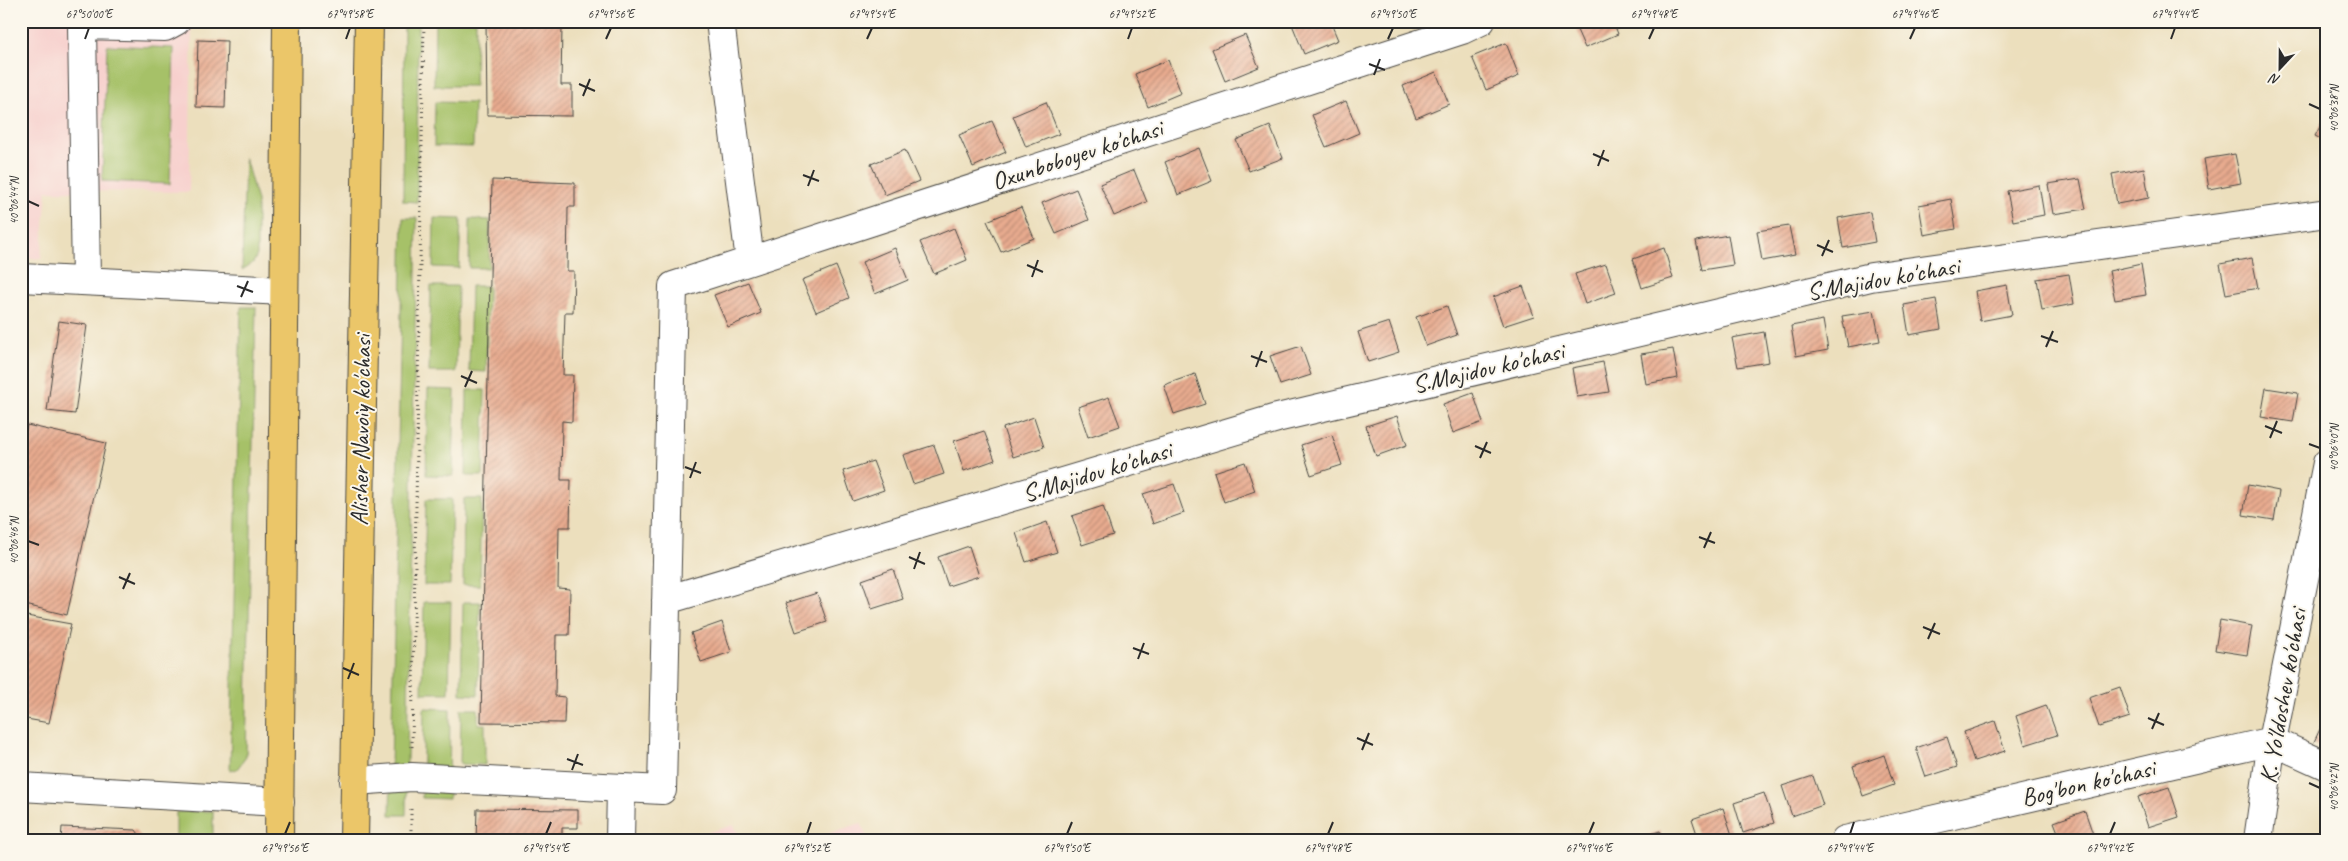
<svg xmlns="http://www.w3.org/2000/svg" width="2348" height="861" viewBox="0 0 2348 861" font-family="Caveat,sans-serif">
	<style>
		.built { fill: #f7d0cd }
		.grass { fill: #a6c167; stroke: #687649 }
		.building { fill: url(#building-hatch) }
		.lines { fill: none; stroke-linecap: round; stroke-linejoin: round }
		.minor-casing { stroke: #484641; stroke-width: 30 }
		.major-casing { stroke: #484641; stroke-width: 30 }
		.path { stroke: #484641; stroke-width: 3; stroke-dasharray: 1 4; stroke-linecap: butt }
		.minor { stroke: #fff; stroke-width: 28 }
		.major { stroke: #ebc669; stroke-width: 28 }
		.ticks { fill: none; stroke: #2b2b2b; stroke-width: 2 }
		.labels { text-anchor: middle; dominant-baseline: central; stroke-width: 4; stroke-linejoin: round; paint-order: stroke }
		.street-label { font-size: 25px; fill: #2b2b2b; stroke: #fbf7ec }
		.neatline { fill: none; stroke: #2b2b2b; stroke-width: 2 }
		.ticks-label { font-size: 12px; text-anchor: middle; fill: #2b2b2b }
	</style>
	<defs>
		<pattern id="building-hatch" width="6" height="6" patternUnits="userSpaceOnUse" patternTransform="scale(1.25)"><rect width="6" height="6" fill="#e8ab8f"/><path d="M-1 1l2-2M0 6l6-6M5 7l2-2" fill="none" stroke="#bc8b75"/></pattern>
	</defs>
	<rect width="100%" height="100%" fill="#fbf7ec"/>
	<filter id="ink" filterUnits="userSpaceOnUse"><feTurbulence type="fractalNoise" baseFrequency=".02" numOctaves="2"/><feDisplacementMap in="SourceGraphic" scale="10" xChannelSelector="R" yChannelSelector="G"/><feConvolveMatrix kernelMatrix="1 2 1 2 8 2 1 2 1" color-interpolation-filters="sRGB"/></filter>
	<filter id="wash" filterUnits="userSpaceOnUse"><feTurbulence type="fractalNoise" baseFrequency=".0096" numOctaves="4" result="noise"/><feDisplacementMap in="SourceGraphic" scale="20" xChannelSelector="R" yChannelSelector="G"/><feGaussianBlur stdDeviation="1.12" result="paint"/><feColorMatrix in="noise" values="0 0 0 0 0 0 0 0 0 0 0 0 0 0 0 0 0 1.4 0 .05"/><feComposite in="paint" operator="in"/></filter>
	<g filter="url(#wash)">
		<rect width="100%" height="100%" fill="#ecdfbd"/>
		<path class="built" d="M21,21H192L189,192L47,191L41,259L21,257Z
			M861,823L868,840H809Z
			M734,825L741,840H688V838Z"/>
		<path class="grass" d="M404,21H418L417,202L403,201Z
			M435,21H476L475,86H434Z
			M107,45L174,48L170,184L102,181Z
			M435,102L474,103L473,147L434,146Z
			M245,158L257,201V255L253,263L242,270Z
			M403,218H417L406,815H390Z
			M434,218L461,219L459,268L433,267Z
			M470,219L490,220L489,268H469Z
			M431,286H458L456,372H429Z
			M471,286H488L486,372L469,371Z
			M241,307H256L246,757L237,769L230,771Z
			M428,389L455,390L453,476L426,475Z
			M467,390H485L483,476H466Z
			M426,499H452L450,585H424Z
			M464,499H482L480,585H463Z
			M424,602H451L449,693H422Z
			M463,602H480L478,695L461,694Z
			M424,708L450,709L449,799L422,798Z
			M461,709H478V724H485V765L460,764Z
			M213,811V840H176V812Z"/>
		<g id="blocks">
			<path class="building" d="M21,21H26L23,99H21Z
				M486,21H574V26H562L561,85H572V116L487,115Z
				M1330,21L1338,40L1304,54L1291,22Z
				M1573,21H1613L1618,34L1585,48Z
				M1245,35L1259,67L1225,81L1212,49Z
				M198,40L227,41L225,108L196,107Z
				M1506,43L1519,76L1486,90L1472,57Z
				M1168,60L1181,93L1148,107L1135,74Z
				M1436,72L1449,104L1416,118L1403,86Z
				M1346,101L1359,133L1326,147L1312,115Z
				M1046,102L1059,134L1026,147L1013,116Z
				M2327,113V142L2315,136Z
				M992,121L1006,152L973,167L959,135Z
				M1270,126L1283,158L1249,171L1236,140Z
				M1199,148L1212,181L1178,195L1165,162Z
				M905,150L919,181L885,195L871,164Z
				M2235,154L2241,183L2209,189L2204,159Z
				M2144,168L2149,198L2117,204L2112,174Z
				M1134,170L1147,202L1114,216L1100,184Z
				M2080,179L2086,209L2053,214L2048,184Z
				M492,180L575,183V207H568L567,271H574L573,312H565L563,375H573L572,422L562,421L561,480H571L570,527H559L558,588L570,589L569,635H556L555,696L565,697L564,723L481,722Z
				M2039,185L2044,215L2013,221L2007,191Z
				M1076,189L1089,220L1056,234L1042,203Z
				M1951,199L1956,229L1924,235L1919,205Z
				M1021,207L1034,238L1001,252L987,221Z
				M1870,212L1875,242L1843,248L1838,218Z
				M1789,226L1795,255L1762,261L1757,231Z
				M954,228L967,260L934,274L920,242Z
				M1728,235L1733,265L1702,270L1696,241Z
				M895,248L908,280L875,294L862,262Z
				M1664,248L1673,278L1642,288L1633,259Z
				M2252,258L2258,288L2226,294L2220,264Z
				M1606,264L1616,293L1585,304L1575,274Z
				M2141,264L2146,295L2115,300L2109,271Z
				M836,266L849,298L816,312L802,280Z
				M2069,274L2074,304L2042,310L2037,279Z
				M748,282L761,313L728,327L714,295Z
				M2007,285L2012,315L1980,321L1975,291Z
				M1523,286L1534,316L1503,326L1493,297Z
				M1936,299L1941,329L1909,335L1904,305Z
				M1447,306L1457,335L1426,346L1416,317Z
				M1874,311L1880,341L1848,347L1842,316Z
				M1823,320L1828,350L1796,356L1791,326Z
				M59,321L87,325L75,414L47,411Z
				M1389,322L1399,352L1368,362L1358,332Z
				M1764,332L1769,362L1738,367L1732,338Z
				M1301,346L1311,375L1280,385L1270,356Z
				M1673,349L1678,378L1646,384L1641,354Z
				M1603,362L1609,392L1577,397L1572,368Z
				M1195,374L1205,404L1174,414L1164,385Z
				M2266,388L2298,393L2293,422L2261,417Z
				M1473,393L1483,422L1453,433L1443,404Z
				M1109,397L1120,426L1088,437L1078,407Z
				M1397,416L1407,445L1376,456L1366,426Z
				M1034,417L1044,447L1013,457L1003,428Z
				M27,425L106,443L67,615L21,604V453Z
				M984,431L995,460L964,471L954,441Z
				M1332,435L1342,465L1311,475L1301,445Z
				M934,445L944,474L913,484L903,455Z
				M873,461L884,490L853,501L843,471Z
				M1245,462L1255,491L1224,502L1214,472Z
				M1174,484L1184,513L1153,524L1143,494Z
				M2248,485L2279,491L2274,520L2243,515Z
				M1103,506L1113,535L1082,545L1072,516Z
				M1047,522L1057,552L1026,562L1016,533Z
				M969,546L979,576L948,586L938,557Z
				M893,569L903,599L872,609L862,580Z
				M817,593L827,622L796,632L786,603Z
				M21,615L71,624L49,723L21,718Z
				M2220,620L2252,626L2247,655L2215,650Z
				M722,622L731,652L701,662L691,633Z
				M2120,687L2130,717L2099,727L2089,698Z
				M2046,705L2057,735L2025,745L2016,716Z
				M2327,714V750L2313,744Z
				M1995,721L2005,751L1974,761L1964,732Z
				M1947,737L1957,767L1926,777L1916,748Z
				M1884,755L1894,785L1863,796L1853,766Z
				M1813,776L1823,805L1792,816L1782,786Z
				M2169,787L2179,817L2148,827L2138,797Z
				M1764,793L1774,823L1743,833L1734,803Z
				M1723,808L1733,838L1727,840H1699L1692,819Z
				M477,809L578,810V828H562V840H476Z
				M2085,811L2095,840H2061L2054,822Z
				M62,827L136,830L143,840H61Z
				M1660,831L1663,840H1635V839Z"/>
		</g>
	</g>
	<g filter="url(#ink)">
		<use href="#blocks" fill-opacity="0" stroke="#484641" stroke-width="1"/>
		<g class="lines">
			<defs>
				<path id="minor" d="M720,21L750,261
					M21,278L284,291
					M86,281L82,25L165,27L176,21
					M666,600L1277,418L1871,277L2327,213
					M354,781L412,777L662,790L673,286L1462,30L1481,21
					M21,787L280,802
					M620,840L621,788
					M1845,840L2272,741L2327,766
					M2258,840L2272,741L2327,463"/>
				<path id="major" d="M279,840L287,21
					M354,840L369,21"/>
			</defs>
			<use href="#minor" class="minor-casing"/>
			<use href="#major" class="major-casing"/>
			<path class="path" d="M412,747L424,21
				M411,840V808"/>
			<use href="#minor" class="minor"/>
			<use href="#major" class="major"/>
		</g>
	</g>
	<path class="ticks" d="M85,39L89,28M346,39L350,28M606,39L611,28M867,39L872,28M1128,39L1132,28M1388,39L1393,28M1649,39L1654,28M1910,39L1915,28M2171,39L2175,28M1369,64L1385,70M1374,75L1380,59M579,84L595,91M583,96L590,79M2309,104L2320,109M1593,154L1609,161M1598,166L1604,150M803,175L819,181M808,186L814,170M28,201L39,206M1817,245L1833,252M1822,256L1829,240M1027,265L1043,272M1032,277L1038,260M237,286L253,292M241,297L248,281M2041,336L2058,342M2046,347L2053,331M1251,356L1267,362M1256,367L1262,351M461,376L477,383M465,387L472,371M2265,426L2282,433M2270,438L2277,421M2309,444L2320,448M1475,446L1491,453M1480,458L1487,442M685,467L701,473M690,478L696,462M1699,537L1715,543M28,541L39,545M1704,548L1711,532M909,557L925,564M914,569L920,552M119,577L135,584M123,589L130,573M1923,627L1940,634M1928,639L1935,623M1133,648L1149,654M1138,659L1144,643M343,668L359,675M348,679L354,663M2148,718L2164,725M2152,729L2159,713M1357,738L1373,745M1362,750L1369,733M567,759L583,765M572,770L578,754M2309,783L2320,788M285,834L290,822M546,834L551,822M807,834L811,822M1067,834L1072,822M1328,834L1333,822M1589,834L1594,822M1850,834L1854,822M2110,834L2115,822"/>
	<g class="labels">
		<g class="street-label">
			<text transform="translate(1077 155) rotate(-18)">Oxunboboyev ko'chasi</text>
			<text transform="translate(1883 279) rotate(-10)">S.Majidov ko'chasi</text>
			<text transform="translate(1488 368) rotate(-13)">S.Majidov ko'chasi</text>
			<text transform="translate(361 430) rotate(-89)">Alisher Navoiy ko'chasi</text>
			<text transform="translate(1097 472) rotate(-17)">S.Majidov ko'chasi</text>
			<text transform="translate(2283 696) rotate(-80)">K. Yo'ldoshev ko'chasi</text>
			<text transform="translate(2088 783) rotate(-13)">Bog'bon ko'chasi</text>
		</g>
	</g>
	<rect width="2348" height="861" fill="none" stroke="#fbf7ec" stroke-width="55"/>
	<g transform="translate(2280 68) rotate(202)" stroke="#fbf7ec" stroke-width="4" paint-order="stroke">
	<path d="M0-4L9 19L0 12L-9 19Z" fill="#2b2b2b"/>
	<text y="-8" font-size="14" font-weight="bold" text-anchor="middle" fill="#2b2b2b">N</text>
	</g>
	<rect x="28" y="28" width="2292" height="806" class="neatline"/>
	<g class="ticks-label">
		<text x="89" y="18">67°50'00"E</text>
		<text x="350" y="18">67°49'58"E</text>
		<text x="611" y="18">67°49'56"E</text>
		<text x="872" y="18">67°49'54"E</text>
		<text x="1132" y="18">67°49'52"E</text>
		<text x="1393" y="18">67°49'50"E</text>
		<text x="1654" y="18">67°49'48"E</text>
		<text x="1915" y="18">67°49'46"E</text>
		<text x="2175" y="18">67°49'44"E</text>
		<text transform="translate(2334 109) rotate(-90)" y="4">40°06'38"N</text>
		<text transform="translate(14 201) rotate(-90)" y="4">40°06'44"N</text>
		<text transform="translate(2334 448) rotate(-90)" y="4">40°06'40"N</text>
		<text transform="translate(14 541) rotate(-90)" y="4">40°06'46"N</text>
		<text transform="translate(2334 788) rotate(-90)" y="4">40°06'42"N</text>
		<text x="285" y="852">67°49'56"E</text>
		<text x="546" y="852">67°49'54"E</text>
		<text x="807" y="852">67°49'52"E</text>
		<text x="1067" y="852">67°49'50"E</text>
		<text x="1328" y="852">67°49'48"E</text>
		<text x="1589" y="852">67°49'46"E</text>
		<text x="1850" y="852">67°49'44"E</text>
		<text x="2110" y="852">67°49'42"E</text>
	</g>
</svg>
